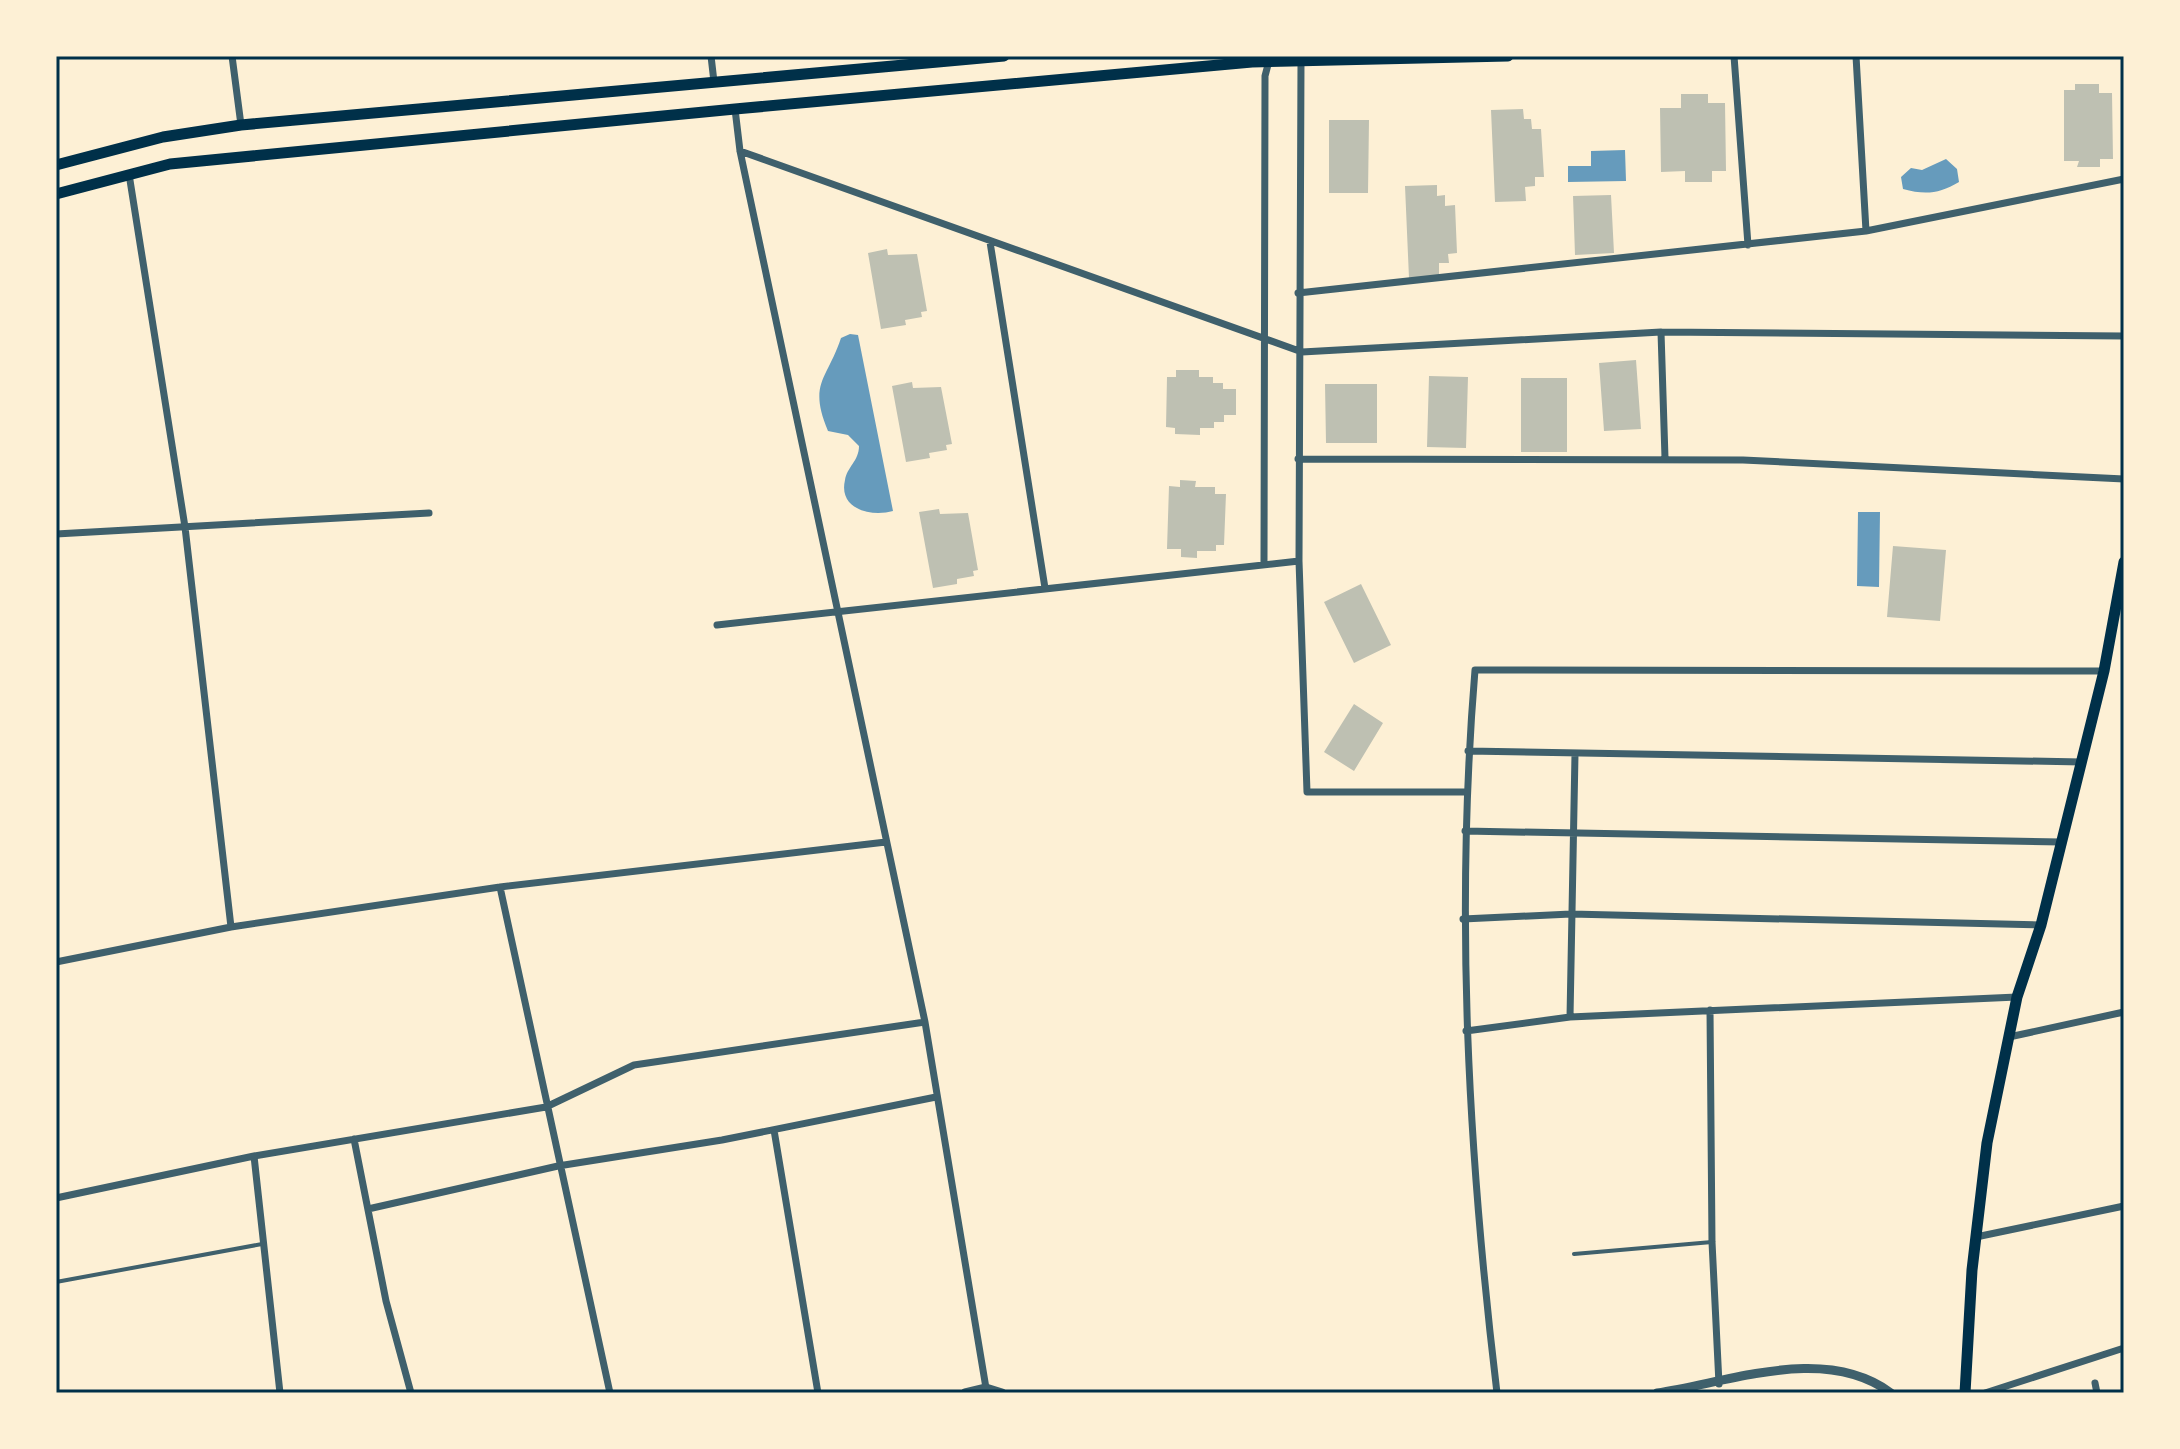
<svg xmlns="http://www.w3.org/2000/svg" width="2180" height="1449" viewBox="0 0 2180 1449" font-family="Cabin,sans-serif">
	<style>
		.water { fill: #669bbc }
		.building { fill: #bec0b2 }
		.lines { fill: none; stroke-linecap: round; stroke-linejoin: round }
		.service { stroke: #3f606c; stroke-width: 4 }
		.minor { stroke: #3f606c; stroke-width: 7 }
		.tertiary { stroke: #3f606c; stroke-width: 9 }
		.secondary { stroke: #003049; stroke-width: 11 }
		.neatline { fill: none; stroke: #003049; stroke-width: 3 }
	</style>
	<rect width="100%" height="100%" fill="#fdf0d5"/>
	<path class="water" d="M1625,150L1626,181L1568,182V166H1591V151Z
		M1946,159L1957,169L1959,182C1939,194 1925,195 1903,189L1901,177L1911,168L1922,170Z
		M850,334L858,335L893,511C872,517 838,510 845,480C847,467 859,461 859,446L848,435L828,431C808,383 827,380 841,338Z
		M1858,512H1880L1879,587L1857,586Z"/>
	<path class="building" d="M2075,84H2099V93H2112L2113,159H2100V167H2077L2079,161H2064V90H2075Z
		M1681,94H1708V103H1725L1726,171H1712V182H1685V171L1661,172L1660,108H1681Z
		M1523,109L1524,119H1531L1532,129H1541L1544,177H1535V186L1525,187L1526,201L1495,202L1491,110Z
		M1329,120H1369L1368,193H1329Z
		M1437,185V196L1445,195V206L1455,205L1457,253L1448,254L1449,263H1439V277L1409,278L1405,186Z
		M1611,195L1614,253L1575,255L1573,196Z
		M887,249L888,255L917,254L927,311L921,312L922,317L905,320L906,325L881,329L868,253Z
		M1636,360L1641,429L1604,431L1599,363Z
		M1176,370H1199V377H1213V383H1223V389H1236V415H1224V422H1214V428H1200V435L1175,434V428L1166,427L1167,377H1176Z
		M1429,376L1468,377L1466,448L1427,447Z
		M1521,378H1567V452H1521Z
		M912,382L913,388L941,387L952,444L946,445L947,450L929,453L930,458L906,462L892,386Z
		M1325,384H1377V443H1326Z
		M1180,480L1196,481L1195,487H1215V494H1226L1224,545H1216V551H1197V558L1181,557V549H1167L1169,486L1180,487Z
		M939,509L940,514L968,513L978,570L973,571L974,576L957,579V584L933,588L919,512Z
		M1893,546L1946,550L1940,621L1887,617Z
		M1361,584L1391,645L1354,663L1324,602Z
		M1354,704L1383,723L1354,771L1324,752Z"/>
	<g class="lines">
		<path class="service" d="M1574,1254L1712,1242
			M56,1282L262,1244"/>
		<path class="minor" d="M232,56L241,125
			M711,56L714,82
			M1734,56L1748,245
			M1856,56L1866,231
			M1301,61L1299,561L1307,792H1465
			M735,109L740,151L925,1022L986,1388
			M740,151L1302,352L1661,332L2124,336
			M990,242L1045,588
			M1298,293L1866,231L2124,179
			M1661,332L1665,458
			M1298,459L1743,460L2124,479
			M56,534L429,513
			M1264,564L1265,76L1269,61
			M717,625L1299,561
			M1468,751L2082,762
			M1465,831L2061,842
			M500,887L610,1393
			M1463,919L1571,914L2041,925
			M231,927L500,887L886,842
			M56,962L231,927L185,527L129,174
			M1710,1010L1712,1242L1719,1384
			M1570,1017L1575,754
			M1466,1031L1570,1017L2017,997
			M2009,1037L2124,1012
			M774,1130L818,1393
			M354,1139L386,1301L411,1393
			M254,1156L280,1393
			M56,1198L254,1156L546,1107L634,1065L925,1022
			M368,1209L558,1166L722,1140L936,1097
			M1976,1237L2124,1206
			M2095,1383L2097,1393
			M1497,1393C1468,1152 1455,912 1475,670L2104,671
			M1985,1393L2124,1348"/>
		<path class="tertiary" d="M965,1393L986,1388L1002,1393
			M1657,1393C1731,1382 1825,1344 1891,1393"/>
		<path class="secondary" d="M56,165L163,137L241,125L1004,56
			M56,194L170,164L735,109L1252,62L1508,56
			M1965,1393L1972,1270L1987,1143L2017,997L2041,925L2104,671L2124,562"/>
	</g>
	<rect width="2180" height="1449" fill="none" stroke="#fdf0d5" stroke-width="116"/>
	<rect x="58" y="58" width="2064" height="1333" class="neatline"/>
</svg>
